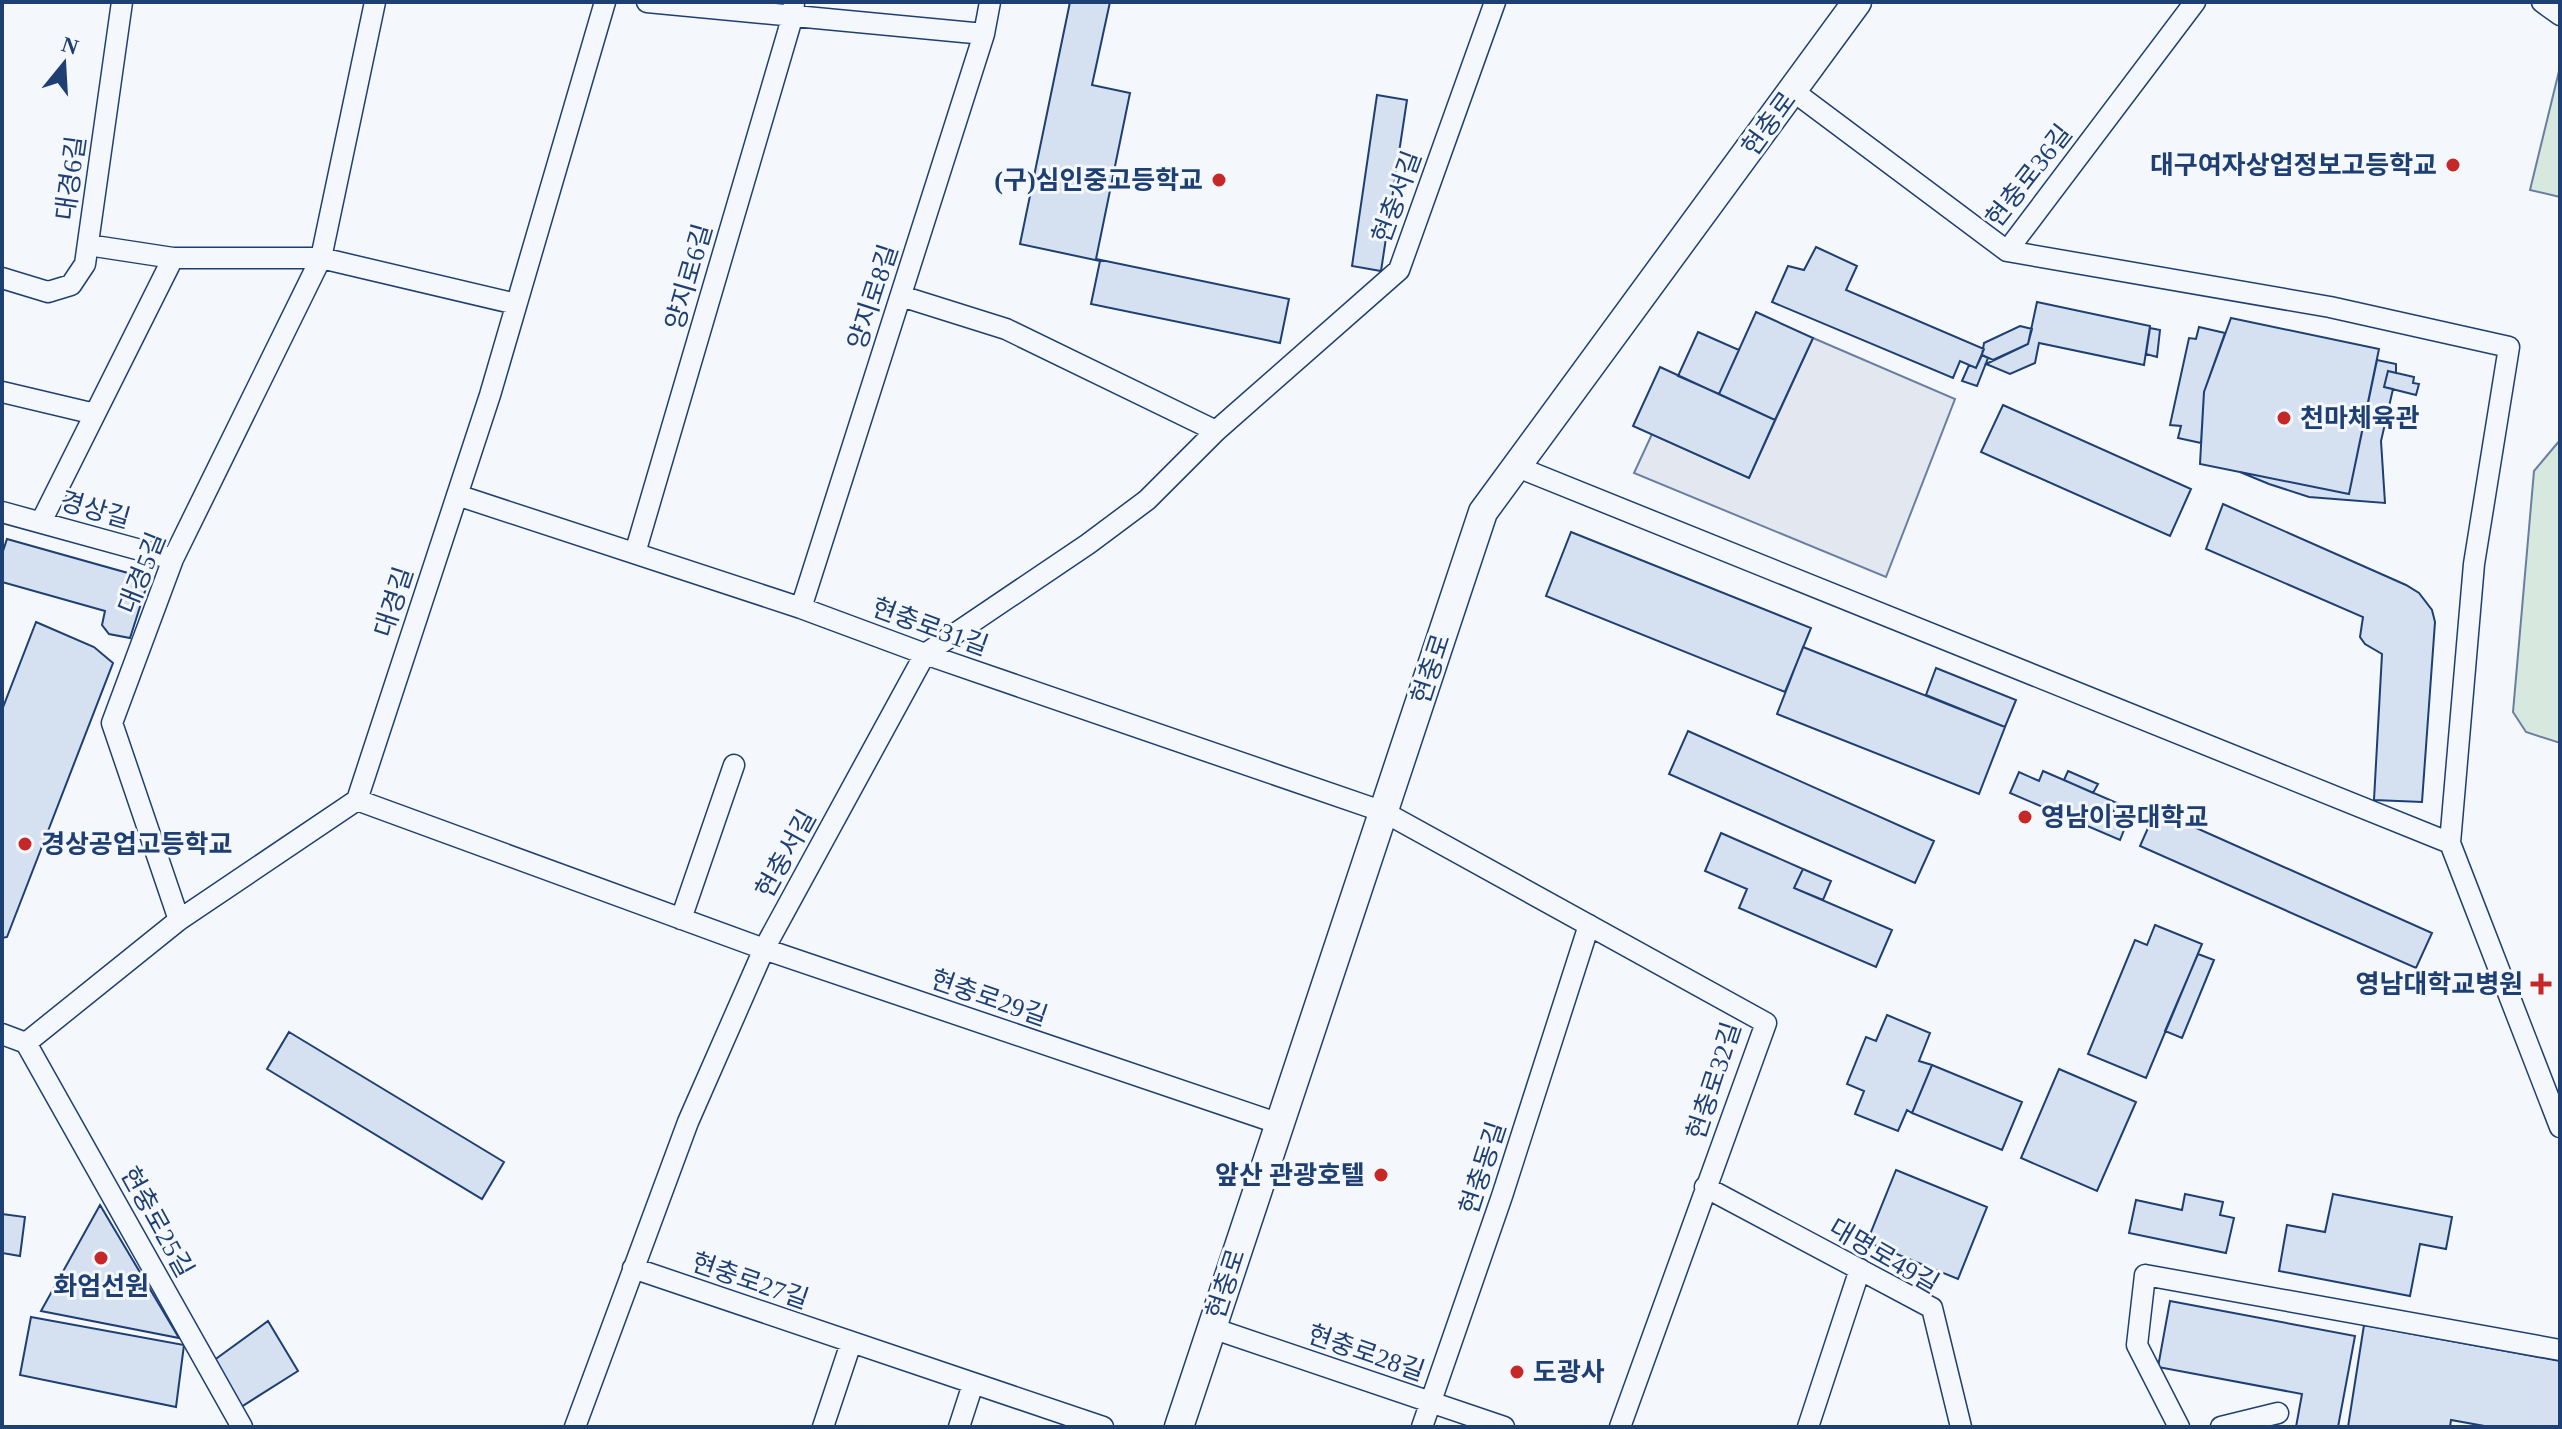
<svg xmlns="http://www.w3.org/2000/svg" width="2562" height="1429" viewBox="0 0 2562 1429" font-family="'Times New Roman','Noto Sans KR',serif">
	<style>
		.green { fill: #d7e8df; stroke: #687fa3; stroke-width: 2 }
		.parking { fill: #e3e8f0; stroke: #687fa3; stroke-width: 2 }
		.building { fill: #d5e0f0; stroke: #1d3f73; stroke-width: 2 }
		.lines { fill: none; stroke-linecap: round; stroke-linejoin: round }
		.minor-casing { stroke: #1d3f73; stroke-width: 23 }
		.secondary-casing { stroke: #1d3f73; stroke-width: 31 }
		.minor { stroke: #f4f7fb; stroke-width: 20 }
		.secondary { stroke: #f4f7fb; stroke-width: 28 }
		.poi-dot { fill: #c62828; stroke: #f4f7fb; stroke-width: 3 }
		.labels { text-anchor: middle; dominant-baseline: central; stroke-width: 6; stroke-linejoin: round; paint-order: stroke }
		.street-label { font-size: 26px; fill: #1d3f73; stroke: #f4f7fb }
		.poi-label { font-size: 26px; font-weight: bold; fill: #1d3f73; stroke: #f4f7fb; text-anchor: end }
	</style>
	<rect width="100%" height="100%" fill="#f4f7fb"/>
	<path class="green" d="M2560,67V197L2530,190Z
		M2560,440V743L2526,732L2513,712L2534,471Z"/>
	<path class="parking" d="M1813,338L1955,399L1886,577L1634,473L1652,434L1749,478Z"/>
	<path class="building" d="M1070,2H1110L1092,85L1130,93L1096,259L1289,299L1280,343L1091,304L1100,261L1020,244Z
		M1377,95L1407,100L1381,271L1352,266Z
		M1816,247L1857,266L1846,290L1984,349L1976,368L1960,361L1953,378L1772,302L1788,266L1804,270Z
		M2037,302L2150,326L2144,365L2039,343L2035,363L2010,374L1986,364L2028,344Z
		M1756,312L1813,338L1775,420L1719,394Z
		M2231,318L2379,349L2349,494L2200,464L2204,392Z
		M2020,326L2032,329L2028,344L1993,360L1982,355L1984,343Z
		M2199,327L2225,333L2204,392L2201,443L2178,438L2181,426L2170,425L2189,338L2196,339Z
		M2150,328L2160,330L2157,357L2146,354Z
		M1698,332L1739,350L1719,394L1678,376Z
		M1982,355L1988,358L1977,386L1962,381L1969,365L1976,368Z
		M2377,360L2396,364V373L2388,371L2384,387L2393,389L2381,441L2385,503L2309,497L2269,484L2240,472L2349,494Z
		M1660,367L1775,420L1749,478L1633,426Z
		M2388,371L2414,377L2413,383L2419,384L2416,395L2384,387Z
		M2003,405L2191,489L2170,536L1981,452Z
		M2223,504L2406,585L2419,593L2432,610L2435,622L2422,802L2374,800L2382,654L2365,644L2360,637L2363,617L2206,549Z
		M1571,532L1811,628L1785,692L1546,596Z
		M7,539L135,575L146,588L130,638L109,634L102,625L105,611L2,582V554Z
		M36,622L94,647L113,663L7,937L2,938V710Z
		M1803,647L2005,727L1979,794L1777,714Z
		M1936,668L2016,700L2005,727L1926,695Z
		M1688,731L1934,841L1915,883L1669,774Z
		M2043,771L2117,803L2113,813L2128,820L2120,840L2010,793L2019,772L2039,781Z
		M2068,771L2098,784L2093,793L2064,780Z
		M2156,810L2432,933L2416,968L2140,846Z
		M1721,833L1803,869L1794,888L1892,930L1876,967L1739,908L1747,889L1705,871Z
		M1803,869L1831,881L1823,900L1794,888Z
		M2155,925L2202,944L2146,1078L2088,1054L2135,940L2147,945Z
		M2198,954L2214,960L2182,1038L2165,1031Z
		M1887,1015L1930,1033L1919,1061L1932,1065L1912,1113L1907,1110L1898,1131L1855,1114L1864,1091L1847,1084L1866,1037L1876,1041Z
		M289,1032L504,1162L482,1199L267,1069Z
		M1932,1065L2022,1102L2002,1150L1912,1113Z
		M2059,1069L2136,1102L2097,1191L2021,1158Z
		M1896,1170L1987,1207L1958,1279L1867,1242Z
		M2185,1194L2223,1202L2220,1215L2234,1218L2226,1253L2129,1233L2136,1200L2182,1210Z
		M2333,1194L2452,1217L2446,1249L2420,1244L2410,1296L2279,1271L2287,1225L2325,1232Z
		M100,1205L179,1338L41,1311Z
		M2,1214L25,1217L20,1256L2,1253Z
		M2170,1301L2355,1336L2338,1427H2296L2302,1394L2158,1367Z
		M31,1317L184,1345L176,1407L20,1375Z
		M268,1321L298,1371L241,1407L213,1361Z
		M2364,1325L2560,1361V1427H2490L2451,1420L2450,1427H2348Z"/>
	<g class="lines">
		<defs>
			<path id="minor" d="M647,2L984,34
				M2542,2L2560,15
				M1793,91L2007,251L2330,307L2509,347L2474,564L2450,843L2560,1127
				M88,245L173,258H321L516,304
				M2007,251L2195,2
				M2,278L48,292L71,285L85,264L122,2
				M901,296L1006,329L1216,431
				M2,392L95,414
				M1515,466L2450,843
				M457,495L801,608L925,654L1384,812L1766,1023L1620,1427
				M2,512L173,559
				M41,522L173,258
				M635,553L793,15L794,2
				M801,608L984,34L990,2
				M357,800L764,949L1280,1124
				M681,919L734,765
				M179,920L112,723L173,559L321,258L375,2
				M2,1034L26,1043
				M26,1043L179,920L357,800L490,395L605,2
				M26,1043L242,1427
				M1705,1187L1932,1308L1961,1427
				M633,1268L1103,1427
				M1212,1328L1504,1427
				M575,1427L688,1122L764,949L925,654L1088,544L1147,500L1216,431L1399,270L1495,2
				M823,1427L851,1343
				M959,1427L973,1384
				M1422,1427L1502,1196L1589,925
				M1808,1427L1860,1269
				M2179,1427L2137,1345L2145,1275L2560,1350
				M2221,1427L2278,1413"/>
			<path id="secondary" d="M1179,1427L1483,512L1857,2"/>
		</defs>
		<use href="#minor" class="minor-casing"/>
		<use href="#secondary" class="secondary-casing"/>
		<use href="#minor" class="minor"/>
		<use href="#secondary" class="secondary"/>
	</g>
	<g class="poi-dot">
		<circle cx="2453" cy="165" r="8"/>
		<circle cx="1219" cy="180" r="8"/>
		<circle cx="2284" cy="418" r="8"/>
		<circle cx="2025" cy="817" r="8"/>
		<circle cx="25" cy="844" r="8"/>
		<path d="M2537 972h8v8h8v8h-8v8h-8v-8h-8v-8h8z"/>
		<circle cx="1381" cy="1175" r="8"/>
		<circle cx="101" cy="1258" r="8"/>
		<circle cx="1517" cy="1372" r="8"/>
	</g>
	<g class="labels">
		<g class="street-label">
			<text transform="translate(1769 124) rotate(-54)">현충로</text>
			<text transform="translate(2029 176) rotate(-52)">현충로36길</text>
			<text transform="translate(71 178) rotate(-82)">대경6길</text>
			<text transform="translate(1397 197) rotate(-70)">현충서길</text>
			<text transform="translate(689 277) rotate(-74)">양지로6길</text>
			<text transform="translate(873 297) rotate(-72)">양지로8길</text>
			<text transform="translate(95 510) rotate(16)">경상길</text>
			<text transform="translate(142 573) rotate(-68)">대경5길</text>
			<text transform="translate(394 602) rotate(-72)">대경길</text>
			<text transform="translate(930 627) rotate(20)">현충로31길</text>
			<text transform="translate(1431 669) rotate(-72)">현충로</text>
			<text transform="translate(786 854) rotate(-61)">현충서길</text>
			<text transform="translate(989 998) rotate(19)">현충로29길</text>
			<text transform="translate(1714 1081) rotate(-72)">현충로32길</text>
			<text transform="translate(1483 1168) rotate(-72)">현충동길</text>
			<text transform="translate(157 1222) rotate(61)">현충로25길</text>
			<text transform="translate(1884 1256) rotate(30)">대명로49길</text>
			<text transform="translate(750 1281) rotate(19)">현충로27길</text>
			<text transform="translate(1226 1284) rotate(-72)">현충로</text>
			<text transform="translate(1366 1353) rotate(19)">현충로28길</text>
		</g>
		<g class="poi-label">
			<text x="2437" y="165">대구여자상업정보고등학교</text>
			<text x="1203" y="180">(구)심인중고등학교</text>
			<text x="2300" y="418" text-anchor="start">천마체육관</text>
			<text x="2041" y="817" text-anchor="start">영남이공대학교</text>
			<text x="41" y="844" text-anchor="start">경상공업고등학교</text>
			<text x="2523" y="984">영남대학교병원</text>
			<text x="1365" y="1175">앞산 관광호텔</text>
			<text x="101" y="1286" text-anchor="middle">화엄선원</text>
			<text x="1533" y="1372" text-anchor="start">도광사</text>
		</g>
	</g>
	<rect width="2562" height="1429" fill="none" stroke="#1d3f73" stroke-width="8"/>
	<g transform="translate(64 64) rotate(18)" stroke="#f4f7fb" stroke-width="6" paint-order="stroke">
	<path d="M0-6L14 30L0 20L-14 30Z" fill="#1d3f73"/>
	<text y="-12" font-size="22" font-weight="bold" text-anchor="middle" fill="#1d3f73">N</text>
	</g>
</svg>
